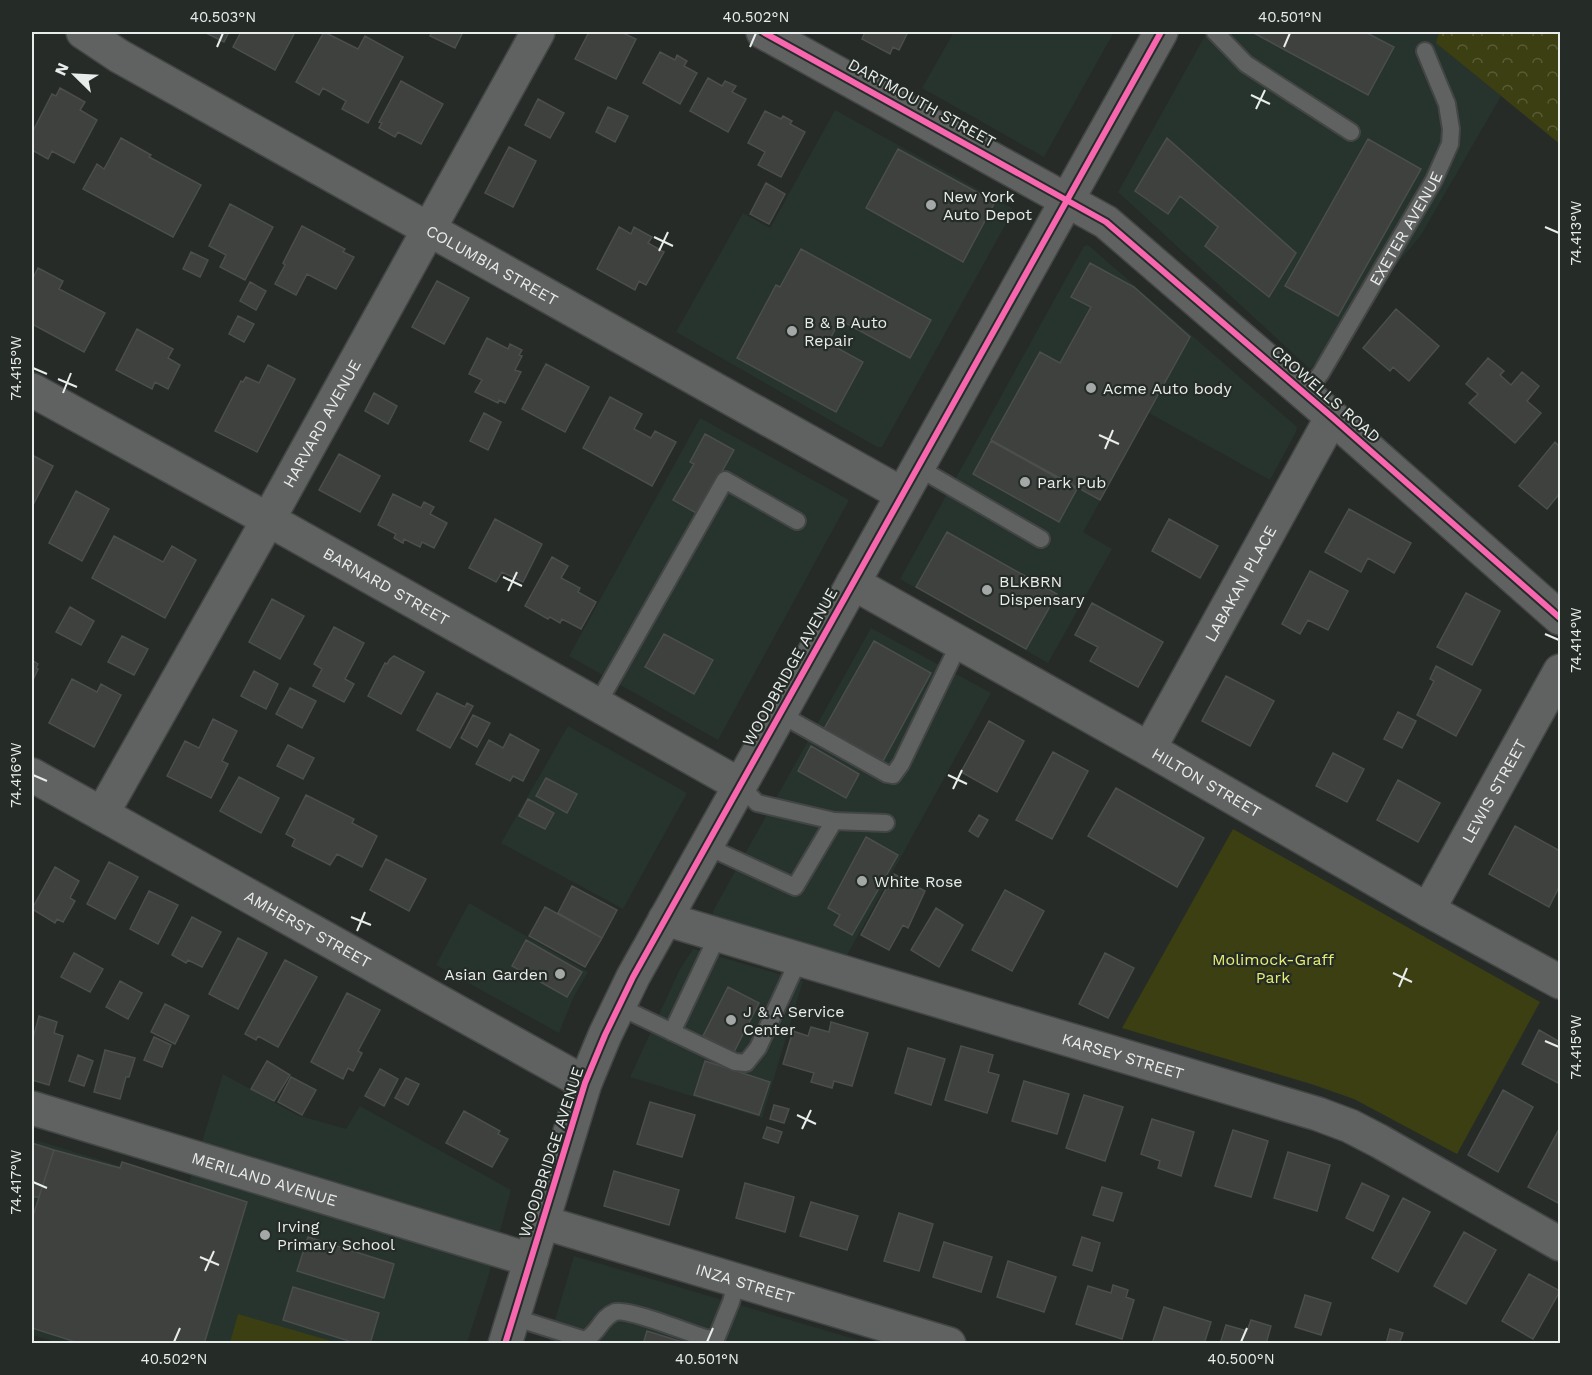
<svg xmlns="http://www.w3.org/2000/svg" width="1592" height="1375" viewBox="0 0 1592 1375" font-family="'Work Sans',sans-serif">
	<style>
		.built { fill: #27342d }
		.forest { fill: url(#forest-crowns) }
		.park { fill: #3c3f12 }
		.building { fill: #3e413e; stroke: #4b4e4c; stroke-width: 1.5 }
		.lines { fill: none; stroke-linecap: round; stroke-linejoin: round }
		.service-casing { stroke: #434644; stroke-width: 20 }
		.minor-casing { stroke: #434644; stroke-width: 36 }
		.secondary-casing { stroke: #434644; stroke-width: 36 }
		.service { stroke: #606261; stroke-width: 16 }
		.minor { stroke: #606261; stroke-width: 33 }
		.secondary { stroke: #606261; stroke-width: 33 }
		.cycleway-casing { stroke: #252c28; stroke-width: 10 }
		.cycleway { stroke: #f766af; stroke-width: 6 }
		.ticks { fill: none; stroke: #e8ecea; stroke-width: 2 }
		.poi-dot { fill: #a4a8a6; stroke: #252c28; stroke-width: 2 }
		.labels { text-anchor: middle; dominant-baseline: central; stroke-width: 4.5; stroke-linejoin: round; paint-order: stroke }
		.street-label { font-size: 16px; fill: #e8ecea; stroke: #252c28 }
		.poi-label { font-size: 16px; fill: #e8ecea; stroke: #252c28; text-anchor: start }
		.park-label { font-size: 16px; fill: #e7ed72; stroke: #252c28 }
		.neatline { fill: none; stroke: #e8ecea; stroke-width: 2 }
		.ticks-label { font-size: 15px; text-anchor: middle; fill: #e8ecea }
	</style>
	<defs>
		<pattern id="forest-crowns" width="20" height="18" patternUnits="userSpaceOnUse" patternTransform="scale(1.5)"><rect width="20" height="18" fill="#3c3f12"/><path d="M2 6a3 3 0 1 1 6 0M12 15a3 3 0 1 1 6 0" fill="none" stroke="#585b35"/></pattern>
	</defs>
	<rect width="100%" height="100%" fill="#262b28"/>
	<path class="built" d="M954,32H1114L1044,157L922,88Z
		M1207,32H1439L1436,43L1501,96L1421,235L1310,369L1118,192Z
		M835,110L1012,208L1013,211L882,447H877L676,332L743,213L770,228Z
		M1088,245L1297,427L1296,432L1270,480L1149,413L1083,532L1112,549L1048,663L900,579L1084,246Z
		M700,418L849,500L718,740L569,656Z
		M871,628L991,693L846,957L716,917L713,915V911Z
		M568,726L687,793L623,909L501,843Z
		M469,903L588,972L574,996L559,1033L436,965Z
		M693,949L803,981L762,1118L630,1077L680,969Z
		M223,1074L297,1115L346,1129L360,1106L511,1190L487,1281L467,1343H59L32,1335V1139L188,1187Z
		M574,1256L868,1343L548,1344Z"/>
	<path class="forest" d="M1439,32H1560V144L1436,43Z"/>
	<path class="park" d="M1233,829L1540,1002L1457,1154L1354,1099L1311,1084L1122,1028Z
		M238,1314L338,1343H230Z"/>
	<path class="building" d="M204,32H229L224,42Z
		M241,32H295L275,70L233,47Z
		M324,32L358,49L365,36L403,57L368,123L342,109L346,101L323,88L319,95L296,82Z
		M432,32H463L455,48L430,36Z
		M589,32H621L636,39L616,79L575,59Z
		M865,32H908L899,50L893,47L890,54L862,39Z
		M1252,32H1365L1394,47L1368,95Z
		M660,52L675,60L677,55L687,61L684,66L697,73L680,104L643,83Z
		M708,78L722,86L725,81L736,86L732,92L746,99L728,132L690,111Z
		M401,81L443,104L421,144L398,132L395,137L379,128L382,123L379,122Z
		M60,88L85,102L80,110L97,120L74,163L52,151L48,159L32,150V133L52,94L56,96Z
		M538,99L564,113L550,138L525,125Z
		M608,107L628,116L615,142L596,132Z
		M765,111L781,119L783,116L792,121L790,124L805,132L781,177L758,165L765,152L748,143Z
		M121,138L151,155L149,157L201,185L173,237L83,189L97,164L104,169Z
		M1167,138L1296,253L1269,297L1205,246L1218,227L1180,196L1168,214L1135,191Z
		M1368,139L1421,169L1338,316L1285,286Z
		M509,147L536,161L513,207L485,193Z
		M898,149L995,202L963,262L866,208Z
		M766,183L785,194L769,224L750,214Z
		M230,204L273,227L245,280L220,267L226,255L209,246Z
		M302,226L345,249L343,252L354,257L336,289L307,274L296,295L275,284L285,265L283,263Z
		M619,227L631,234L634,227L652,237L648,243L664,252L646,285L639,281L635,290L597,269Z
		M801,249L931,320L910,358L840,320L828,343L863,362L836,412L737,358L776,285L780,287Z
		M191,252L208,260L200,277L183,269Z
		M1090,263L1134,287L1190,337L1100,500L991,440L1040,352L1060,363L1091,307L1071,297Z
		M38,268L63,281L59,289L105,313L84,352L32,324V280Z
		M437,281L469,298L444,344L412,327Z
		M250,282L266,291L256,310L240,301Z
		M1396,309L1439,346L1409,381L1393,367L1390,371L1363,348Z
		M238,316L254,324L244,342L229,334Z
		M137,329L173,349L168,358L180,365L168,389L155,382L152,389L116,370Z
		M487,338L508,349L510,344L522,350L519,355L522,356L515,370L521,372L505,403L499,400L498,403L475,392L482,380L469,374Z
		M1488,358L1504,371L1500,375L1511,385L1522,372L1539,386L1527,401L1541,413L1515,443L1469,403L1478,394L1466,384Z
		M546,364L589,387L565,432L522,409Z
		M268,365L295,379L257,452L215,431L241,381L243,382L246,377L259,383Z
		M374,393L397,406L388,424L365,411Z
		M610,397L642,414L634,429L651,438L655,431L676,442L652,486L583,448Z
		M484,413L501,422L488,450L470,441Z
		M705,434L734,450L698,514L673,500L694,464L690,462Z
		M991,441L1077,489L1059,522L973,474Z
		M1555,442L1560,447V493L1547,509L1519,486Z
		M339,454L380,476L360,512L319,490Z
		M32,455L53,466L32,507Z
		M76,491L109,509L82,561L49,543Z
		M393,494L421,508L424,502L434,507L430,514L447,523L434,548L422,542L420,547L404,539L403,543L394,538L396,534L378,525Z
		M1349,509L1411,543L1394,573L1368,558L1361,572L1325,552Z
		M495,519L542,544L523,582L502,572L496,582L469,568Z
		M1169,519L1218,546L1200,578L1152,551Z
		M947,532L1057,594L1026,649L916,587Z
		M114,536L163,562L172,546L196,560L165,618L92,578Z
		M552,557L568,566L561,578L580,588L578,592L596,602L581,629L562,619L560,623L550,617L548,619L525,606Z
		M1310,571L1348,591L1328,630L1308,620L1300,634L1282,624Z
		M1466,593L1500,611L1472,665L1437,647Z
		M272,599L304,616L280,659L249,642Z
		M1092,603L1163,642L1138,687L1090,661L1098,647L1075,635Z
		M70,607L94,621L81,645L56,632Z
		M334,627L364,643L345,679L354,684L344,702L313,686L322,669L314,664Z
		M664,634L713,660L694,694L645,667Z
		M122,636L148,649L134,675L108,662Z
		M874,641L931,673L883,761L824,729Z
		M394,656L424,672L401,714L368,696L385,663L387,664L390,659Z
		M32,660L38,664L36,668L38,669L32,682Z
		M1436,666L1481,690L1456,736L1417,715L1434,681L1430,679Z
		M254,671L278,684L266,709L241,696Z
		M1226,676L1274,701L1250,746L1202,721Z
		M72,679L97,692L101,684L121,695L94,747L49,723Z
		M290,688L316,701L302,728L276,714Z
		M437,693L465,707L467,703L473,706L450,748L417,730Z
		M1398,712L1416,721L1402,748L1384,739Z
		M473,715L490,723L477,747L461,738Z
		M213,719L237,731L222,761L228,764L211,798L167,776L185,741L199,748Z
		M989,721L1024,741L997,792L961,772Z
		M510,734L539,750L523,781L513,776L510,781L476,764L489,740L503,748Z
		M288,745L314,758L303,779L277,766Z
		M811,746L859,774L846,798L798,771Z
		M1053,752L1088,771L1052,839L1016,820Z
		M1333,753L1364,769L1347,802L1316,786Z
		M239,777L279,798L261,833L220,811Z
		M546,778L577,794L567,813L536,796Z
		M1398,780L1440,803L1418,842L1377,820Z
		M1116,788L1204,838L1177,887L1088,836Z
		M306,795L354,819L352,823L377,836L362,867L337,854L330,865L292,846L295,839L286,834Z
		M528,799L554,813L545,829L519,816Z
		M979,815L988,820L978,837L969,831Z
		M1515,826L1560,851V885L1549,907L1489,874Z
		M866,837L898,855L852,935L834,925L840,915L828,908Z
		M386,859L426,879L409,911L370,890Z
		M109,862L138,877L115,919L87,904Z
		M55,867L79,881L70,898L75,901L63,922L57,919L55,923L32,909Z
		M894,874L925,891L908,928L903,925L889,950L861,935Z
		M572,886L617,910L602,938L558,913Z
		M1005,890L1044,911L1012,971L972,950Z
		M149,891L178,905L158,944L130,929Z
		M545,907L602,938L585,967L529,936Z
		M936,908L963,925L939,967L911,950Z
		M192,917L221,932L202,967L188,960L186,963L172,955Z
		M238,938L267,953L238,1009L209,994Z
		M526,940L582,972L567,997L512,966Z
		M74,953L103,969L90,992L61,977Z
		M1105,953L1134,968L1108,1018L1079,1004Z
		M285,960L317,977L278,1047L258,1036L256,1040L245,1034Z
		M120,981L142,993L128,1019L106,1007Z
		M728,987L759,1003L734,1052L703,1036Z
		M347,993L380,1010L358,1051L362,1053L353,1071L348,1068L343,1079L311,1062Z
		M165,1004L189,1016L175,1044L151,1032Z
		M39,1016L57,1022L54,1033L63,1036L49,1085L32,1080V1042Z
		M831,1022L868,1033L852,1086L834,1081L832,1088L811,1082L814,1073L783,1064L793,1031L808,1036L811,1027L829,1032Z
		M1539,1030L1560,1042V1084L1522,1064Z
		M154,1037L171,1045L162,1067L144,1060Z
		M961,1046L993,1055L988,1072L999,1075L987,1113L945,1100Z
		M908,1048L945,1059L931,1105L895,1093Z
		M105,1050L135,1058L129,1077H126L120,1099L94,1092Z
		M78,1055L93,1061L84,1086L69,1081Z
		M267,1061L290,1075L274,1101L251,1089Z
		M705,1061L770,1082L759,1115L694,1095Z
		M380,1069L398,1079L384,1106L365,1096Z
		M291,1077L316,1090L302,1115L278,1102Z
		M406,1078L419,1084L408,1105L395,1098Z
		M1024,1081L1069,1094L1057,1134L1012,1121Z
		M1503,1090L1533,1107L1498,1172L1468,1155Z
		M1084,1095L1123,1107L1105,1161L1066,1148Z
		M650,1102L695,1115L682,1157L637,1144Z
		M774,1105L789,1109L784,1123L770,1119Z
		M464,1111L500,1131L498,1134L508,1139L492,1167L446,1143Z
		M1152,1119L1194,1132L1181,1176L1158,1168L1160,1161L1141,1154Z
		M767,1127L782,1132L778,1143L763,1138Z
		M1233,1130L1268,1141L1251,1197L1215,1186Z
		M1558,1131L1560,1132V1198L1558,1203L1528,1187Z
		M32,1143L54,1150L39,1197H32Z
		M54,1150L120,1168L122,1162L247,1202L204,1344H82L32,1328V1219Z
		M1288,1152L1330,1165L1317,1211L1274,1198Z
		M614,1171L679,1190L669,1225L604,1206Z
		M745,1183L794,1197L785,1232L736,1218Z
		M1362,1183L1389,1196L1373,1231L1346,1218Z
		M1102,1187L1122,1193L1113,1221L1093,1215Z
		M1403,1198L1430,1212L1398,1272L1372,1258Z
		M811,1202L858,1216L847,1250L800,1236Z
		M899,1213L933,1224L919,1271L884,1261Z
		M1464,1232L1496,1250L1466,1304L1434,1286Z
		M308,1237L394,1264L384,1298L297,1271Z
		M1082,1237L1100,1243L1092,1271L1073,1265Z
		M944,1242L992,1257L981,1292L933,1277Z
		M1008,1261L1056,1277L1044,1312L997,1297Z
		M1529,1274L1560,1291L1533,1339L1502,1321Z
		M1113,1285L1128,1290L1126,1297L1134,1300L1122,1339L1076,1324L1088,1286L1111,1293Z
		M293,1287L379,1313L370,1344H358L283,1320Z
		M1305,1295L1331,1303L1321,1335L1295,1327Z
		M1164,1307L1211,1322L1204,1344H1152Z
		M1251,1320L1271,1326L1266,1344H1220L1226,1325L1247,1331Z
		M1390,1329L1403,1333L1399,1344H1386Z
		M647,1331L689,1344H643Z"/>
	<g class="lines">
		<defs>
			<g id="service">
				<path d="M1215,32L1246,64L1351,132"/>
				<path id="s1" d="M1305,394L1321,373L1434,180L1450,144L1451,129L1447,104L1425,51"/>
				<path d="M917,467L1041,539"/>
				<path d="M597,705L725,480L797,521"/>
				<path d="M780,714L887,774L893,775L901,764L959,644"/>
				<path d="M834,821L886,823"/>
				<path d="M706,846L795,887L834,821L757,803L740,785"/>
				<path d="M620,1007L735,1062L746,1063L758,1048L799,959"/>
				<path d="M672,1032L718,935"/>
				<path d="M513,1317L585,1340C600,1332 600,1318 615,1312C628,1308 689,1333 705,1338L716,1339L731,1302L737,1280"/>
			</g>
			<g id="minor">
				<path id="s2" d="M83,32L119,56L902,494"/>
				<path d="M763,32L1106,222L1332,417L1560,618"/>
				<path id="s3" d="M32,390L287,530L740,785"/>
				<path id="s4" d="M853,583L1149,749L1428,910L1560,982"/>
				<path id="s5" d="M1149,749L1332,417"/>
				<path id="s6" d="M32,775L585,1083"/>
				<path id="s7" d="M102,814L268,520L538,32"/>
				<path id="s8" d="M1428,910L1560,671"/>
				<path id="s9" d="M665,919L1318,1114L1350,1126L1379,1141L1560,1244"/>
				<path id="s10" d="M32,1108L531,1260"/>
				<path id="s11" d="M542,1222L949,1344"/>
			</g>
			<path id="secondary" d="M505,1344L585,1083L605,1035L633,977L1161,32"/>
		</defs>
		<use href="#service" class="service-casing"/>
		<use href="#minor" class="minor-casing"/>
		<use href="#secondary" class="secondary-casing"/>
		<use href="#service" class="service"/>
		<use href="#minor" class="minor"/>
		<use href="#secondary" class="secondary"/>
		<defs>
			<path id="cycleway" d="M763,32L1106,222L1332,417L1560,618
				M505,1344L585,1083L605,1035L633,977L1161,32"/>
		</defs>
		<use href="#cycleway" class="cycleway-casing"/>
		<use href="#cycleway" class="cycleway"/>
	</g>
	<path class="ticks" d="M217,47L223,33M750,47L756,33M1284,47L1290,33M1251,95L1270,104M1256,109L1265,90M1545,227L1559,233M654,237L673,246M659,251L668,232M33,368L47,374M58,379L77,387M63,393L71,373M1099,435L1119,444M1105,449L1113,430M503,577L522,586M508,591L517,572M1545,634L1559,640M33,775L47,781M948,775L967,784M953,789L962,770M351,917L371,925M357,931L365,912M1393,973L1412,982M1399,987L1407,968M1545,1041L1559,1047M797,1115L816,1124M802,1129L811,1110M33,1182L47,1188M200,1257L219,1265M205,1271L214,1251M174,1342L180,1328M707,1342L713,1328M1241,1342L1247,1328"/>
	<g class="poi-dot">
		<circle cx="931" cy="205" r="6"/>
		<circle cx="792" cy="331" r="6"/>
		<circle cx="1091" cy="388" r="6"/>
		<circle cx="1025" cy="482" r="6"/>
		<circle cx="987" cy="590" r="6"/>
		<circle cx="862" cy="881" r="6"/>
		<circle cx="560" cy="974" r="6"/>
		<circle cx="731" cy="1020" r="6"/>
		<circle cx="265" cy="1235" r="6"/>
	</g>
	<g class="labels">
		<g class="street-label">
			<text transform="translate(922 103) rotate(29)">DARTMOUTH STREET</text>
			<text stroke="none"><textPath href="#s1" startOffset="194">EXETER AVENUE</textPath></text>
			<text stroke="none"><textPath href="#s2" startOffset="471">COLUMBIA STREET</textPath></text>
			<text transform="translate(1326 394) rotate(41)">CROWELLS ROAD</text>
			<text stroke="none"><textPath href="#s7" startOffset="448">HARVARD AVENUE</textPath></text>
			<text stroke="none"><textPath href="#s5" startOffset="189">LABAKAN PLACE</textPath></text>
			<text stroke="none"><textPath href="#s3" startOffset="405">BARNARD STREET</textPath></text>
			<text transform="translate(790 667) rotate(-61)">WOODBRIDGE AVENUE</text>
			<text stroke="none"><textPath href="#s4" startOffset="406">HILTON STREET</textPath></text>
			<text stroke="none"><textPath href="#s8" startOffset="136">LEWIS STREET</textPath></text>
			<text stroke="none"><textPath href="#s6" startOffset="316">AMHERST STREET</textPath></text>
			<text stroke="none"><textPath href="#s9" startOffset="478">KARSEY STREET</textPath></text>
			<text transform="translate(551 1152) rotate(-72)">WOODBRIDGE AVENUE</text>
			<text stroke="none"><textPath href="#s10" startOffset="243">MERILAND AVENUE</textPath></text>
			<text stroke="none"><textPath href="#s11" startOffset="212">INZA STREET</textPath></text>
		</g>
		<g class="poi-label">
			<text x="943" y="196">New York<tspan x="943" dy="18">Auto Depot</tspan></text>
			<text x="804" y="322">B &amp; B Auto<tspan x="804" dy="18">Repair</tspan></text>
			<text x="1103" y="388">Acme Auto body</text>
			<text x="1037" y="482">Park Pub</text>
			<text x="999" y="581">BLKBRN<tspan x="999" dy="18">Dispensary</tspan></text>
			<text x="874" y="881">White Rose</text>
			<text x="548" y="974" text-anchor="end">Asian Garden</text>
			<text x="743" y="1011">J &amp; A Service<tspan x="743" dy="18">Center</tspan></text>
			<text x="277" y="1226">Irving<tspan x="277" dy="18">Primary School</tspan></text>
		</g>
		<g class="park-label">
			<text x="1273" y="959">Molimock-Graff<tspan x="1273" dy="18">Park</tspan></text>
		</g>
	</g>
	<rect width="1592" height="1375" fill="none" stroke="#252c28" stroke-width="66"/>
	<g transform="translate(75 75) rotate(294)" stroke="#252c28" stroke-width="4.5" paint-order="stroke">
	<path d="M0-4.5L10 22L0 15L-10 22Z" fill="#e8ecea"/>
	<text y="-9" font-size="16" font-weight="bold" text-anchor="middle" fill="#e8ecea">N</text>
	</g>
	<rect x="33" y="33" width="1526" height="1309" class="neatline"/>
	<g class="ticks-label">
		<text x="223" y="22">40.503°N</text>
		<text x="756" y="22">40.502°N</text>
		<text x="1290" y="22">40.501°N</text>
		<text transform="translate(1576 233) rotate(-90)" y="5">74.413°W</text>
		<text transform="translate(16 368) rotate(-90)" y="5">74.415°W</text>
		<text transform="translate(1576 640) rotate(-90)" y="5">74.414°W</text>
		<text transform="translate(16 775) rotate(-90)" y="5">74.416°W</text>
		<text transform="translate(1576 1047) rotate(-90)" y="5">74.415°W</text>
		<text transform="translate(16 1182) rotate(-90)" y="5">74.417°W</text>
		<text x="174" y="1364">40.502°N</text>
		<text x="707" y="1364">40.501°N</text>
		<text x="1241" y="1364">40.500°N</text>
	</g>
</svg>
